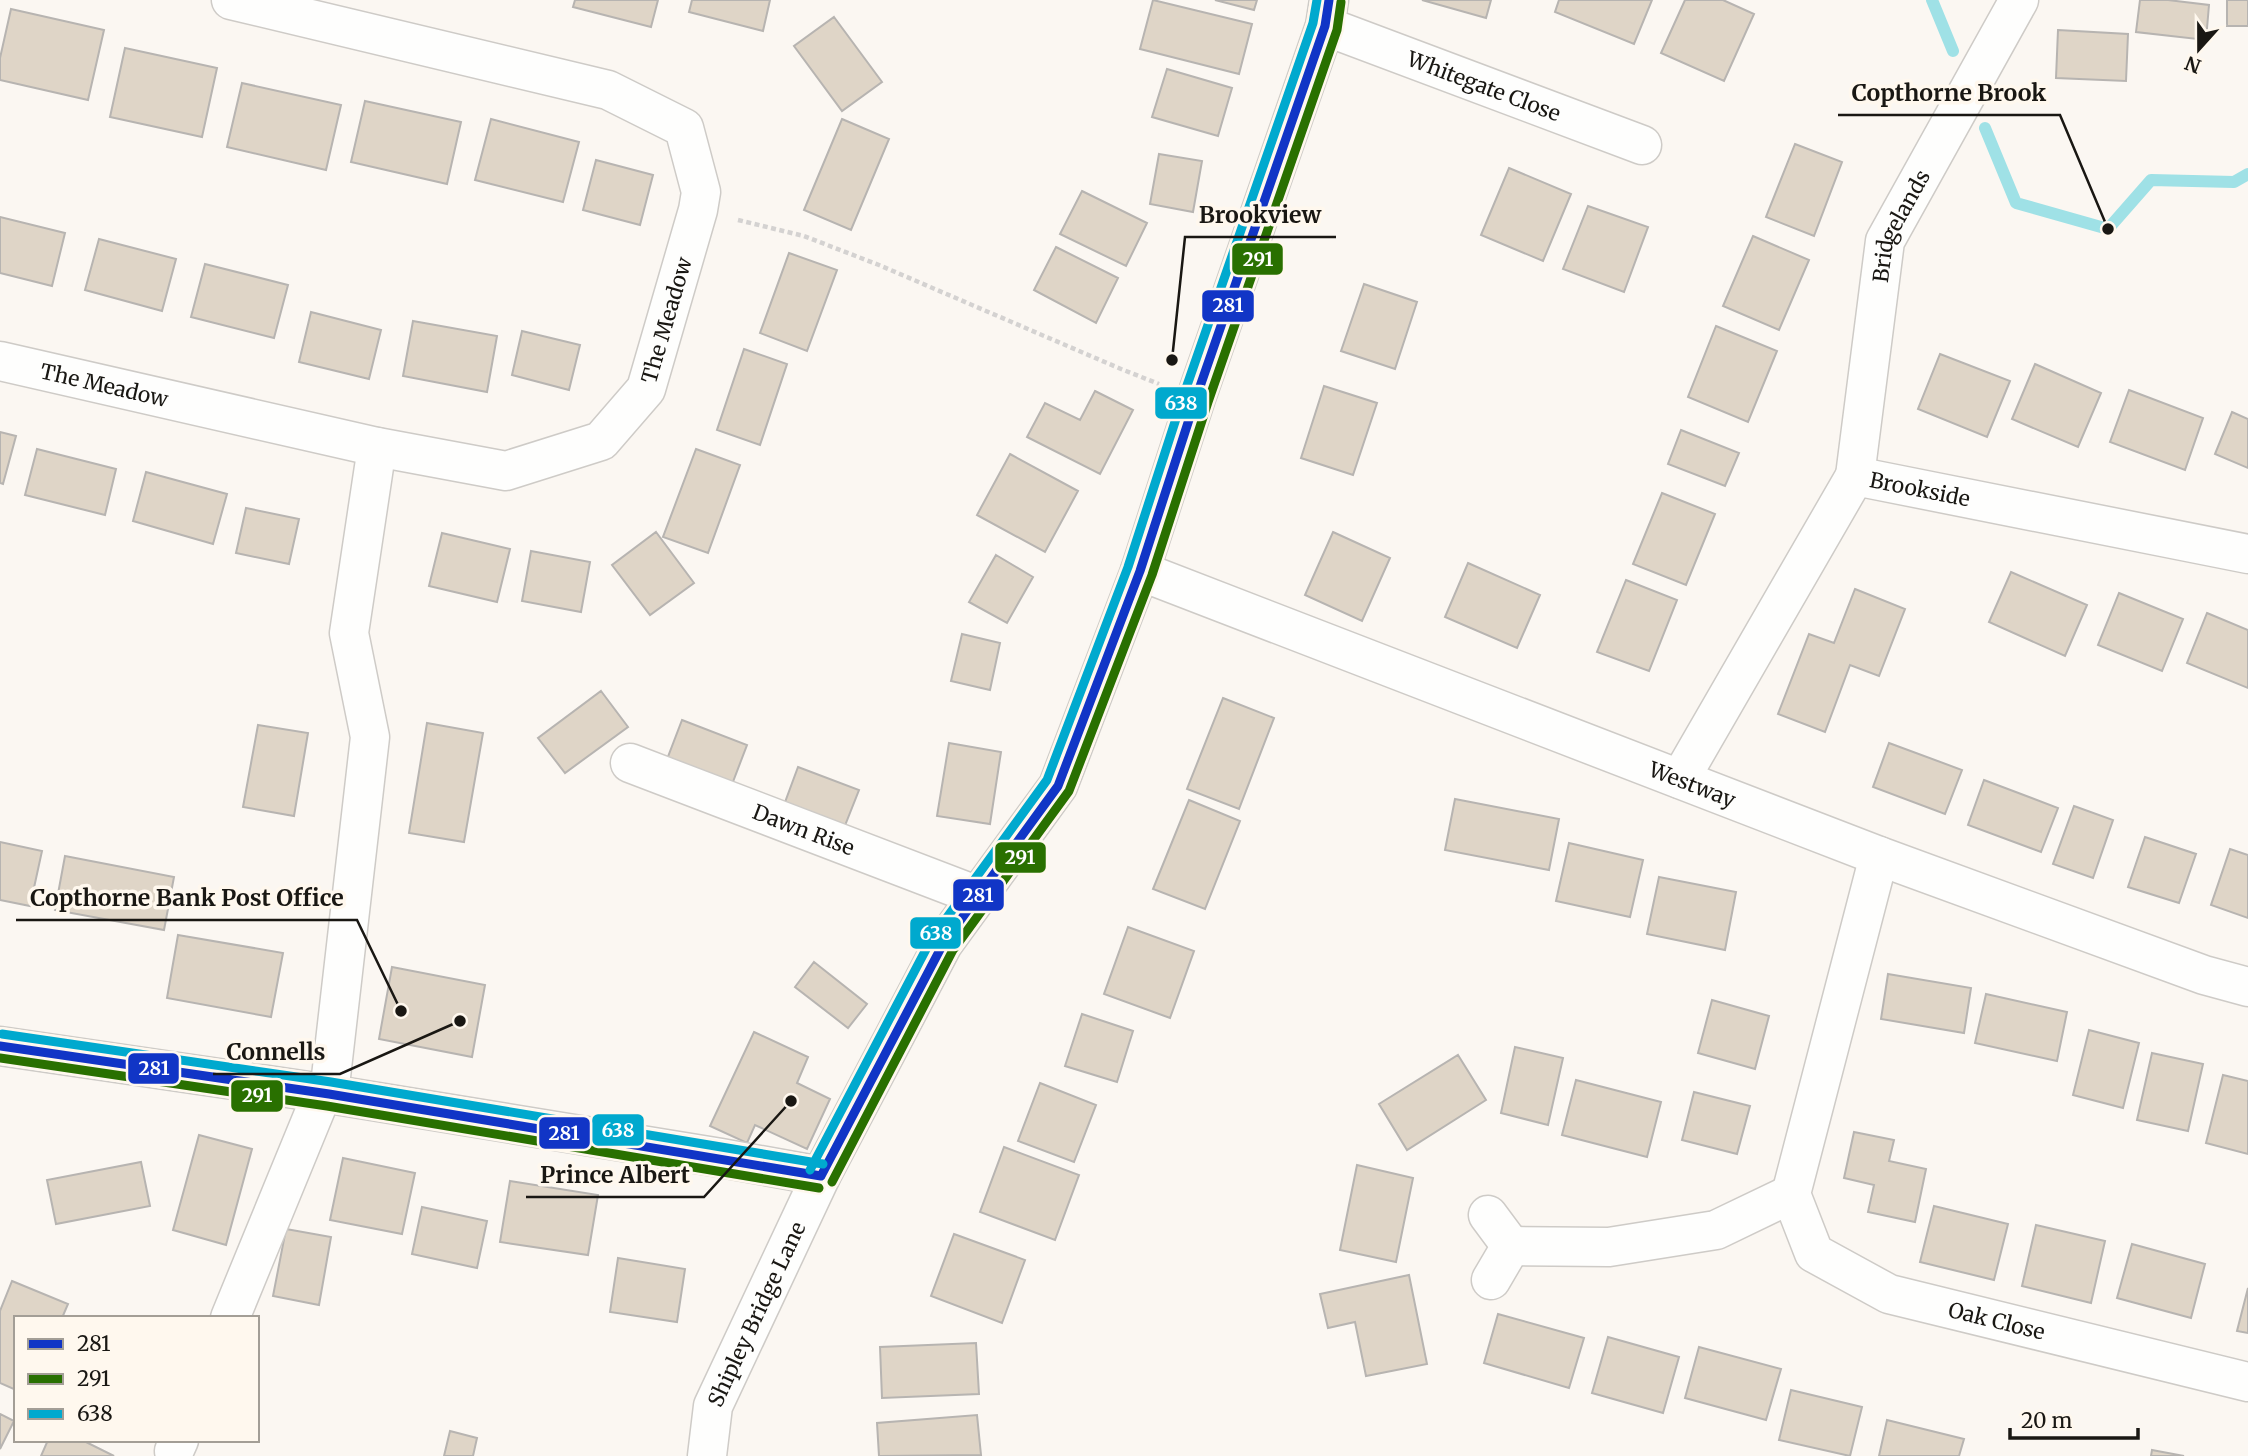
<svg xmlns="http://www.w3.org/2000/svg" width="2248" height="1456" viewBox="0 0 2248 1456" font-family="Merriweather,serif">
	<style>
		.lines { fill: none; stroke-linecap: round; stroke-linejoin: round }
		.stream { stroke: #9fe1e6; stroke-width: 12 }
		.building { fill: #dfd5c7; stroke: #b7b4b1; stroke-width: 2 }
		.minor-casing { stroke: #cecbc7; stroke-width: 41 }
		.path { stroke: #d4d2d1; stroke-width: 4.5; stroke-dasharray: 5 3.5; stroke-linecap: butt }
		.minor { stroke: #fefefd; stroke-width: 38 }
		.bus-1-casing { stroke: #fff8ee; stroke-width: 14 }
		.bus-2-casing { stroke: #fff8ee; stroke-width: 14 }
		.bus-3-casing { stroke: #fff8ee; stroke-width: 14 }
		.bus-1 { stroke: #1135c6; stroke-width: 9 }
		.bus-2 { stroke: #297000; stroke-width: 9 }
		.bus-3 { stroke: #00a9ce; stroke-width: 9 }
		.labels { text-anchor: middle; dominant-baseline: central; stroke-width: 7; stroke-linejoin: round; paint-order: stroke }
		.street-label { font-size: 21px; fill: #191713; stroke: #fff8ee }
		.leader { fill: none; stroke: #191713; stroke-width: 2.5 }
		.callout-dot { fill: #191713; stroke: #fff8ee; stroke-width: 2.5 }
		.callout-label { font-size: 23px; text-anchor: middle; font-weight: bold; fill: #191713; stroke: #fff8ee; stroke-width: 7; stroke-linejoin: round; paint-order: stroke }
		.line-badge { stroke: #fff8ee; stroke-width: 2.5 }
		.badge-label { font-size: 19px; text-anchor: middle; font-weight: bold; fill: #fff }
	</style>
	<rect width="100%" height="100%" fill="#fbf7f2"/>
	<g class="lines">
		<path class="stream" d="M1932,0L1953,51
			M1985,128L2016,203L2108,229L2151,180L2234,182L2248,174"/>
	</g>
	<path class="building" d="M575,0H658L651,27L573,7Z
		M692,0H770L763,31L689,12Z
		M1153,0L1252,24L1239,74L1140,49Z
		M1215,0H1257L1254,10Z
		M1422,0H1491L1486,18Z
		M1559,0H1652L1634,44L1555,12Z
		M1685,0H1723L1754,14L1724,81L1661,53Z
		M2140,0H2168L2209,5L2206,40L2136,32Z
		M2227,0H2248V26H2227Z
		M11,9L104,30L88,100L0,80V58Z
		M834,17L882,82L842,111L794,46Z
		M2058,30L2128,34L2126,81L2056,78Z
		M125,48L217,68L202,137L110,117Z
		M1167,69L1232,88L1218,136L1152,117Z
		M242,83L341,105L326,170L227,147Z
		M365,101L461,122L447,184L351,162Z
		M491,119L579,142L563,202L475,180Z
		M842,119L889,139L851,230L804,210Z
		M1795,144L1842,162L1814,236L1766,217Z
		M1159,154L1202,161L1193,212L1150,204Z
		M596,160L653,175L640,225L583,210Z
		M1509,168L1571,194L1543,261L1481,235Z
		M1082,191L1147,223L1126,266L1060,234Z
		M1588,206L1648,227L1624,292L1563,269Z
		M0,217L65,233L52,286L0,273Z
		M1753,236L1809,260L1779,330L1723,306Z
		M99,239L176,259L162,311L85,290Z
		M1056,247L1118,278L1096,323L1034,290Z
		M789,253L837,270L807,351L760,333Z
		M205,264L288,285L274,338L191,317Z
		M1364,284L1417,302L1395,369L1341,351Z
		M311,312L381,330L369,379L299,362Z
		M413,321L497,336L487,392L403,376Z
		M1716,326L1777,351L1748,422L1688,397Z
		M522,331L580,345L569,390L512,375Z
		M744,349L787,364L760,445L717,430Z
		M1940,354L2010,381L1987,437L1918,409Z
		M2035,364L2101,393L2078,447L2012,419Z
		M1324,386L1377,403L1353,475L1301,458Z
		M2129,390L2203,418L2185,470L2110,442Z
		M1095,391L1133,410L1100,474L1027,437L1045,403L1080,420Z
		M2232,412L2248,419V468L2215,454Z
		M1681,430L1739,453L1725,486L1668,464Z
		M0,432L16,436L3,484L0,483Z
		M37,449L116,469L105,515L25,495Z
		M696,449L740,465L708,553L663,537Z
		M1010,454L1078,491L1045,552L977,515Z
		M146,472L227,494L213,544L133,521Z
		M1662,493L1715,514L1686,585L1633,564Z
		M246,508L299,519L289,564L236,553Z
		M656,532L694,583L650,615L612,565Z
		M1333,532L1390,558L1362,621L1305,595Z
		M442,533L510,549L497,602L429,586Z
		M531,551L590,562L581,612L522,601Z
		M996,555L1033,577L1007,623L969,602Z
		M1468,563L1540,595L1517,648L1445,617Z
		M2011,572L2087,605L2065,656L1989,622Z
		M1626,580L1677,600L1649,671L1597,652Z
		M1855,589L1905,609L1879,676L1850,665L1825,732L1778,714L1809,634L1834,643Z
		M2119,593L2183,619L2162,671L2098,645Z
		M2207,613L2248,630V688L2187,663Z
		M962,634L1000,643L990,690L951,681Z
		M601,691L628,727L565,773L538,738Z
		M1223,698L1274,718L1239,809L1187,789Z
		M682,720L747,745L731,787L666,762Z
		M427,723L483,733L464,842L409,833Z
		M258,725L308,733L294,816L243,807Z
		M949,743L1001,752L990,824L937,816Z
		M1889,743L1962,770L1945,814L1873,787Z
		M798,767L859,790L844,828L784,805Z
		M1984,780L2058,808L2041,852L1968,825Z
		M1455,799L1559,819L1549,870L1445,850Z
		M1189,800L1240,821L1205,909L1153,889Z
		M2074,806L2113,820L2093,878L2053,864Z
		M2145,837L2196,854L2179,903L2128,887Z
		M0,842L42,851L30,906L0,900Z
		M1569,843L1643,860L1630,917L1556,901Z
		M2230,849L2248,855V918L2211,905Z
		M65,856L174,877L164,930L55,910Z
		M1659,877L1736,892L1725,950L1647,934Z
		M1128,927L1194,951L1170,1018L1104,994Z
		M178,935L283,953L271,1017L167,998Z
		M814,962L867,1004L848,1028L795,987Z
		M392,967L485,985L472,1057L379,1039Z
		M1888,974L1971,988L1964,1033L1881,1019Z
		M1986,994L2067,1012L2057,1061L1975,1043Z
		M1712,1000L1769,1016L1755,1069L1698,1053Z
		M1082,1014L1133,1031L1117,1082L1065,1066Z
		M2089,1030L2139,1043L2123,1108L2073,1095Z
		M754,1032L808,1057L797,1083L830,1099L807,1149L755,1125L747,1143L710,1126Z
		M1515,1047L1563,1058L1548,1125L1501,1113Z
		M2152,1053L2203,1064L2188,1131L2137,1120Z
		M1458,1055L1486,1100L1407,1150L1379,1104Z
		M2223,1075L2248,1081V1154L2206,1143Z
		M1576,1080L1661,1102L1647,1157L1562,1135Z
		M1040,1083L1096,1105L1074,1162L1018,1141Z
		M1694,1092L1750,1106L1737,1154L1682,1140Z
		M1854,1132L1894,1140L1889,1161L1926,1169L1915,1222L1868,1212L1874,1185L1844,1178Z
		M199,1135L252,1149L226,1245L173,1230Z
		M1004,1147L1079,1175L1055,1240L980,1212Z
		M343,1158L415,1173L402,1234L330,1220Z
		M141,1162L150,1206L56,1224L47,1180Z
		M1357,1165L1413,1178L1396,1262L1340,1250Z
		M510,1181L598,1195L588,1255L500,1242Z
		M1934,1206L2008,1224L1994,1280L1920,1262Z
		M422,1207L487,1221L477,1268L412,1254Z
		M2036,1225L2105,1241L2091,1303L2022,1286Z
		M286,1229L331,1237L319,1305L273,1296Z
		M954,1234L1025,1260L1002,1323L931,1296Z
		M2132,1244L2205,1264L2191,1318L2117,1298Z
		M618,1258L685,1269L677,1322L610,1312Z
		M1409,1275L1427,1364L1366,1376L1355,1322L1328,1328L1320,1294Z
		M12,1281L68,1304L62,1318H16V1390L0,1383V1311Z
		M2248,1288V1333L2237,1331Z
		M1498,1314L1584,1338L1569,1388L1484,1363Z
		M1608,1337L1679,1357L1663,1413L1592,1393Z
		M976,1343L979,1394L882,1398L880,1347Z
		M1699,1347L1781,1369L1766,1420L1685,1398Z
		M1791,1390L1862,1407L1850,1456L1779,1440Z
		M0,1414L14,1421L0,1449Z
		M977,1415L981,1455L879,1456L877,1423Z
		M1887,1420L1964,1439L1959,1456H1879Z
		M450,1431L477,1438L473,1456H444Z
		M48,1440H82L114,1456H41Z
		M2152,1450L2184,1456H2151Z"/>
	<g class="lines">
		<defs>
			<g id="minor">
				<path id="s1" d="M1325,26L1642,145"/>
				<path id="s2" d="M0,361L377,447L506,471L601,441L646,389L698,210L701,192L684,128L608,90L231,0"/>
				<path id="s3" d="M1855,476L1885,241L2019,0"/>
				<path id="s4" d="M1140,571L1879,856L2204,975L2248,987"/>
				<path id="s5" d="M630,763L978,896"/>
				<path id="s6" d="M1680,779L1855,476L2248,554"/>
				<path id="s7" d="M1879,856L1791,1194L1814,1253L1889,1294L2248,1382"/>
				<path d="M0,1046L329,1094L721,1158L821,1176"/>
				<path d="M329,1094L370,737L349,633L377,447"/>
				<path d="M1488,1215L1511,1246L1491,1280"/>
				<path d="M1511,1246L1609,1247L1716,1230L1791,1194"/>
				<path d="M230,1318L322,1094"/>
				<path d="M174,1451L179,1440"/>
				<path id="s8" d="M707,1456L713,1406L821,1176L943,944L1058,786L1140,571L1196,398L1325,26L1329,0"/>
			</g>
		</defs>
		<use href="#minor" class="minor-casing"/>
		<path class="path" d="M738,220L804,236L879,265L1121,369L1159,384"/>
		<use href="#minor" class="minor"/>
		<defs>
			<path id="bus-1" d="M0,1046L329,1094L821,1176
				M821,1176L943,944L1058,786L1140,571L1196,398L1325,26L1329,0"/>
			<path id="bus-2" d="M0,1058L327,1106L819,1188
				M832,1182L953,950L1069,791L1152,575L1208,402L1337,30L1341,2"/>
			<path id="bus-3" d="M2,1034L331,1082L823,1164
				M810,1170L932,938L1047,780L1128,567L1184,394L1313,23L1317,0"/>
		</defs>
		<use href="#bus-1" class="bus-1-casing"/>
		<use href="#bus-2" class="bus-2-casing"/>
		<use href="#bus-3" class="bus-3-casing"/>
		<use href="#bus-1" class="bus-1"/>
		<use href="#bus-2" class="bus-2"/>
		<use href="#bus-3" class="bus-3"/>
	</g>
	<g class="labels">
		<g class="street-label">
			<text stroke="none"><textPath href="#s1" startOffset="170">Whitegate Close</textPath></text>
			<text stroke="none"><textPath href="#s3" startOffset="256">Bridgelands</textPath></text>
			<text stroke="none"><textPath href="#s2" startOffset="758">The Meadow</textPath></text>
			<text stroke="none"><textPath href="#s2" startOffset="107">The Meadow</textPath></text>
			<text stroke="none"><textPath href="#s6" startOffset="416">Brookside</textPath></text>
			<text stroke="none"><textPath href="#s4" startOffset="592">Westway</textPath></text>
			<text stroke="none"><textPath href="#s5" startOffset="186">Dawn Rise</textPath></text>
			<text stroke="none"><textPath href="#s8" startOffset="152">Shipley Bridge Lane</textPath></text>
			<text stroke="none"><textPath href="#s7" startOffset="609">Oak Close</textPath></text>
		</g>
	</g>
	<path class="leader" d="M2108 229L2060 115H1838M1172 360L1185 237H1336M401 1011L357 920H16M460 1021L340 1074H213M791 1101L704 1197H526"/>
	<g class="callout-dot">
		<circle cx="2108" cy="229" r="7"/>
		<circle cx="1172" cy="360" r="7"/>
		<circle cx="401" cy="1011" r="7"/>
		<circle cx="460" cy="1021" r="7"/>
		<circle cx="791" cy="1101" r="7"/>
	</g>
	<g class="callout-label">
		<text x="1949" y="101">Copthorne Brook</text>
		<text x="1260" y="223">Brookview</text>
		<text x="187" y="906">Copthorne Bank Post Office</text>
		<text x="276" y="1060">Connells</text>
		<text x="615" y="1183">Prince Albert</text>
	</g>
	<g class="line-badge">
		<rect x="1231" y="242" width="53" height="34" rx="7" fill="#297000"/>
		<rect x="1201" y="289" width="54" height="34" rx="7" fill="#1135c6"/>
		<rect x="1154" y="386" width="54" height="34" rx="7" fill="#00a9ce"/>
		<rect x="994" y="841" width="53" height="33" rx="7" fill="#297000"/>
		<rect x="952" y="878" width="53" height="34" rx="7" fill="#1135c6"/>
		<rect x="909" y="916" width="53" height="34" rx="7" fill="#00a9ce"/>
		<rect x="127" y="1052" width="53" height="33" rx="7" fill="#1135c6"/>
		<rect x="230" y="1079" width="54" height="34" rx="7" fill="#297000"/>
		<rect x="591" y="1113" width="54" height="34" rx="7" fill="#00a9ce"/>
		<rect x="538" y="1116" width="53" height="34" rx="7" fill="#1135c6"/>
	</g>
	<g class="badge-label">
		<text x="1258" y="266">291</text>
		<text x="1228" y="312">281</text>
		<text x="1181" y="410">638</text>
		<text x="1020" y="864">291</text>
		<text x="978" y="902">281</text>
		<text x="936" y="940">638</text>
		<text x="154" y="1075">281</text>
		<text x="257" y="1102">291</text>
		<text x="618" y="1137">638</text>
		<text x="564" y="1140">281</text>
	</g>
	<rect x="14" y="1316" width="245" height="126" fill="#fff8ee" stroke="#a39e96" stroke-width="2"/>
	<rect x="28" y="1339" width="35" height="10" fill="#1135c6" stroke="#a39e96" stroke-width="2"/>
	<text x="77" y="1351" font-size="21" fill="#191713">281</text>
	<rect x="28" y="1374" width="35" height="10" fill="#297000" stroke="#a39e96" stroke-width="2"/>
	<text x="77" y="1386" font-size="21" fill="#191713">291</text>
	<rect x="28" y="1409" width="35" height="10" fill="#00a9ce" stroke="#a39e96" stroke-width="2"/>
	<text x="77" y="1421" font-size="21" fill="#191713">638</text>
	<g transform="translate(2199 49) rotate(201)" stroke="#fff8ee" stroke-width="5" paint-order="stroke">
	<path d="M0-5L12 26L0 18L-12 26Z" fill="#191713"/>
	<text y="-10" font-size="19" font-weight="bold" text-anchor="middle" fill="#191713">N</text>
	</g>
	<path d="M2010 1428v10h128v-10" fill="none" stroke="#191713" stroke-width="3.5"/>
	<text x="2021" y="1428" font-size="21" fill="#191713" stroke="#fff8ee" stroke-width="5" paint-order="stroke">20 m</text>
</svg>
